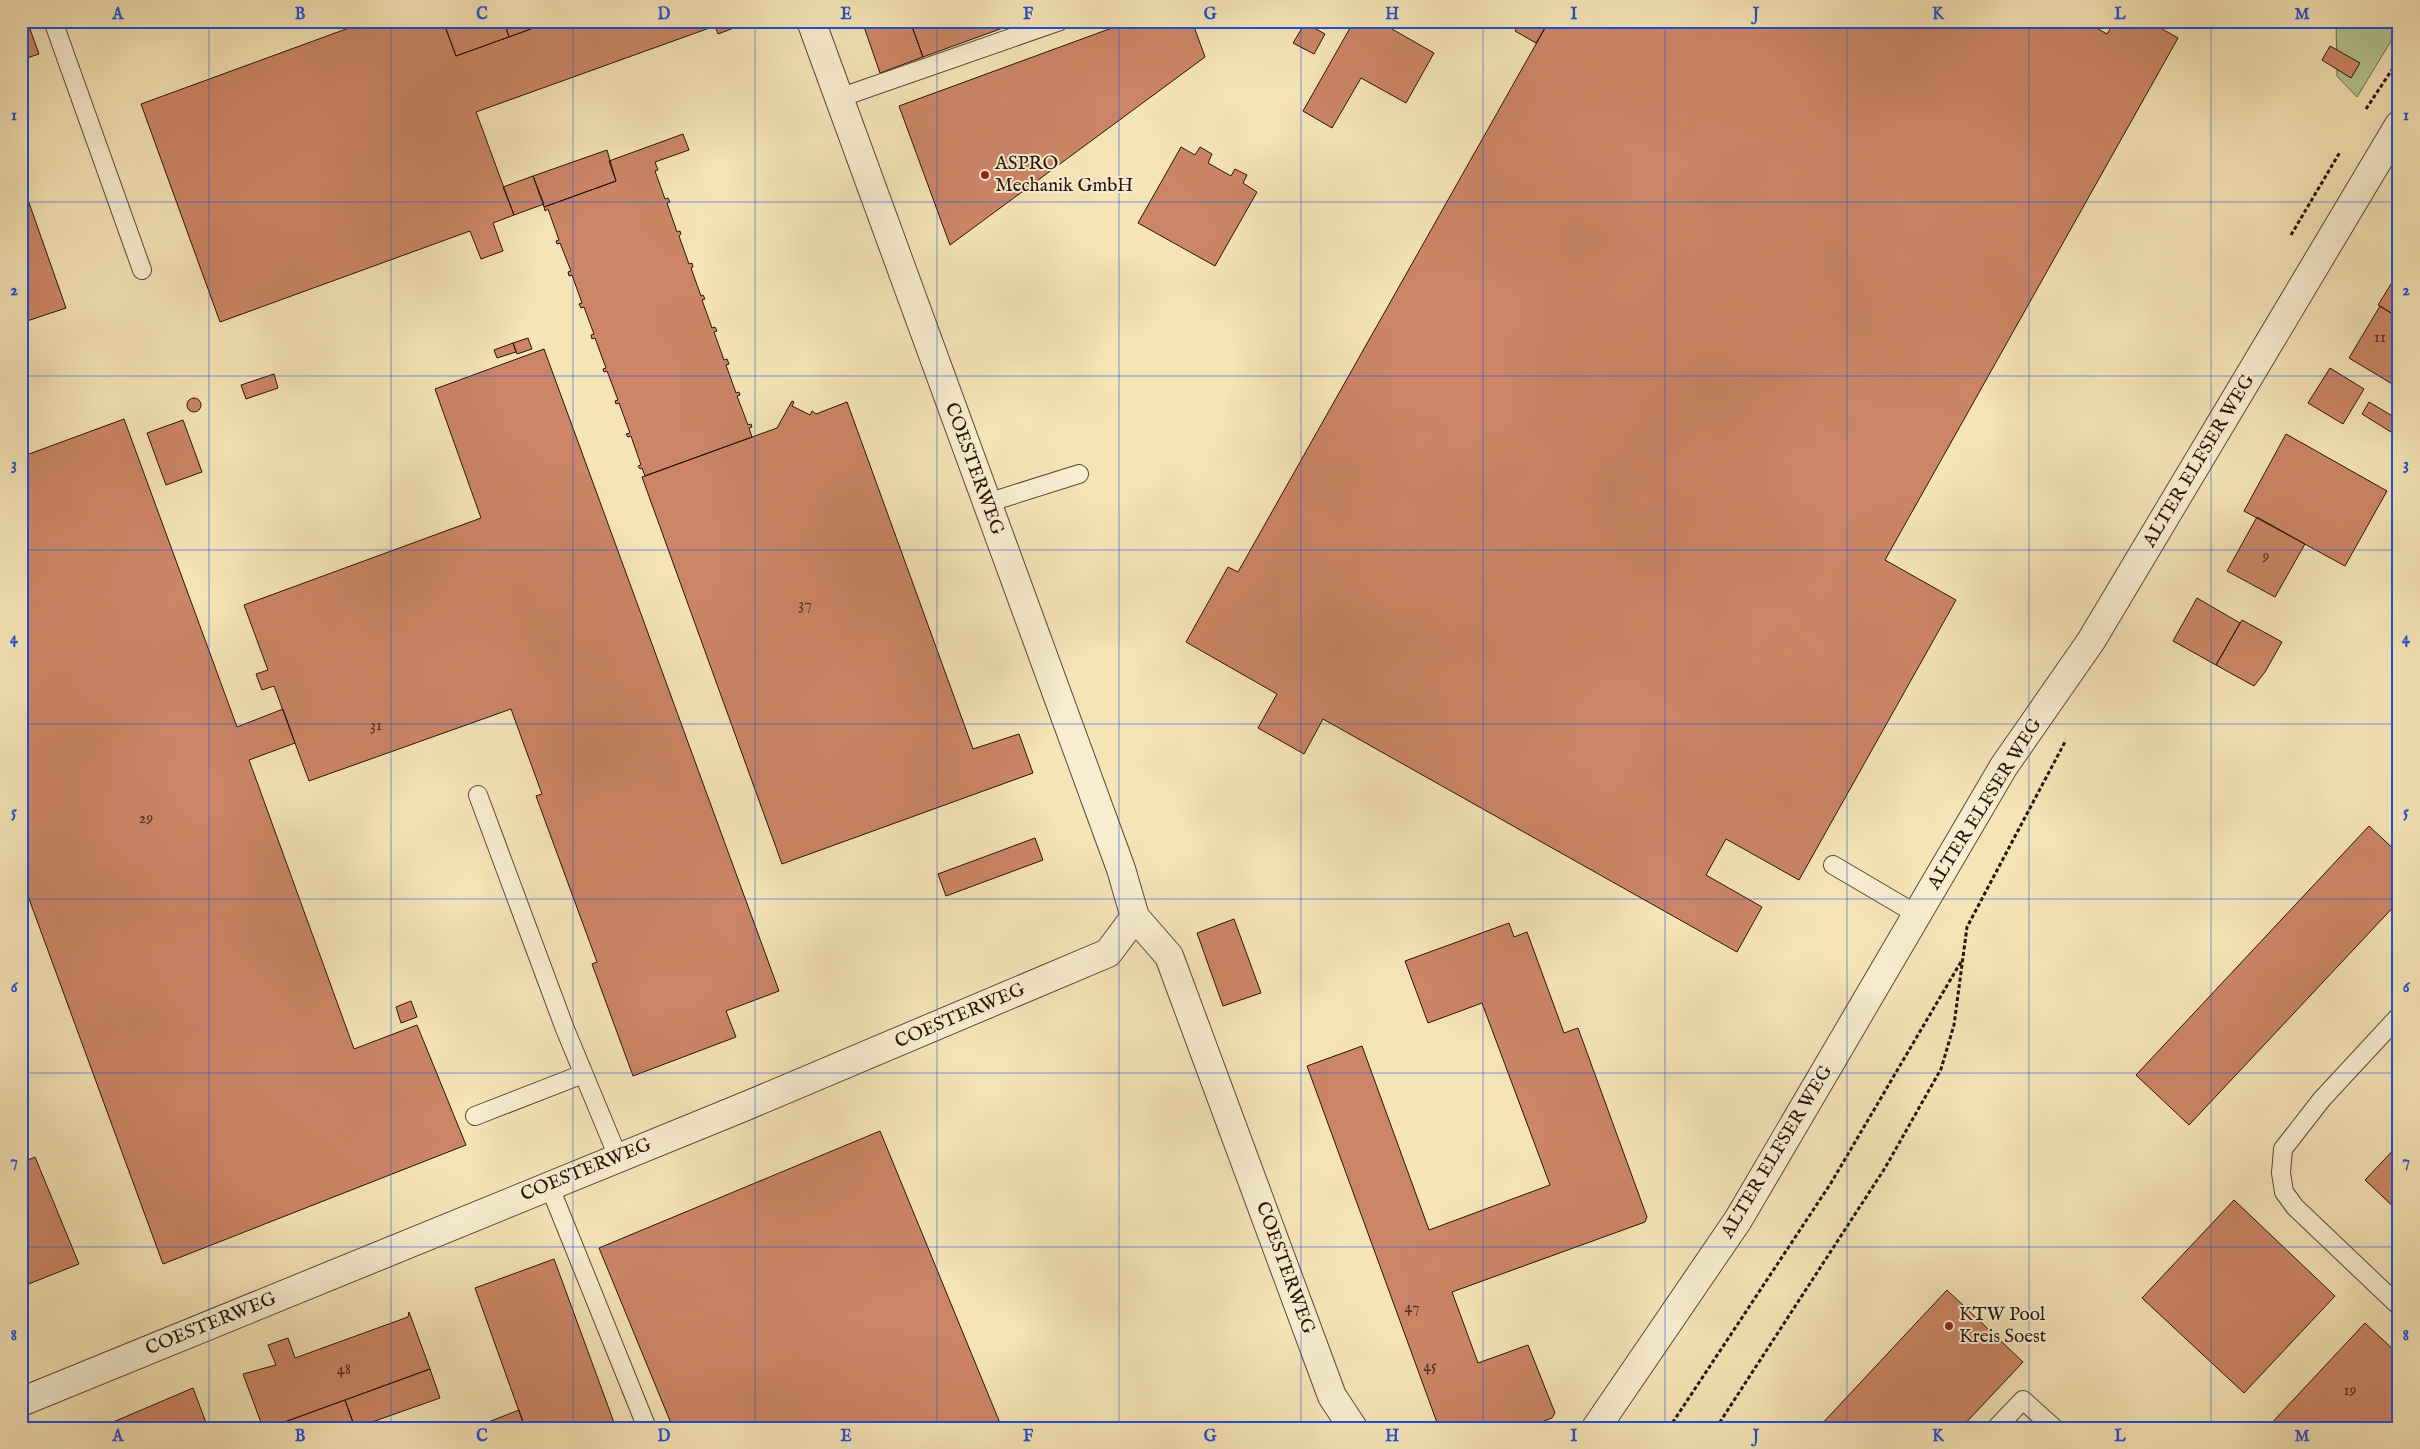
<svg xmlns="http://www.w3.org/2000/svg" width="2420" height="1449" viewBox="0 0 2420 1449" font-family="'IM FELL English',serif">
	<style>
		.green { fill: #b5c593; stroke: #6e6c4e }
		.building { fill: #cc8667; stroke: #26130a }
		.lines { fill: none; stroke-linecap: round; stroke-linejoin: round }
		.service-casing { stroke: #5a4735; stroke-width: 20 }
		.minor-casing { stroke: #5a4735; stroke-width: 30 }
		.path { stroke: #26130a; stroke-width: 3; stroke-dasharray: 4 2.5; stroke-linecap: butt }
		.service { stroke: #f8edd0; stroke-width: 18 }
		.minor { stroke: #f8edd0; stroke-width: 28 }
		.grid { fill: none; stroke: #1d4ed8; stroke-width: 1; stroke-opacity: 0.55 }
		.poi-dot { fill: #8f2418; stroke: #f8edd0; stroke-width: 2 }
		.labels { text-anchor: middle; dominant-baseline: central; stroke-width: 4; stroke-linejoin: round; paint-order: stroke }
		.number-label { font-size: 16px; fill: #503021 }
		.poi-label { font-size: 19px; fill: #26130a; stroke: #f8edd0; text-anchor: start }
		.street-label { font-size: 19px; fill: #26130a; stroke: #f8edd0 }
		.neatline { fill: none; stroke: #1d4ed8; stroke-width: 2 }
		.grid-label { font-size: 16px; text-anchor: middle; font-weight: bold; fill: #1d4ed8 }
	</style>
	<rect width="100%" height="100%" fill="#f5e4b6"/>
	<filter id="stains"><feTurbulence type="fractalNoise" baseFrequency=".004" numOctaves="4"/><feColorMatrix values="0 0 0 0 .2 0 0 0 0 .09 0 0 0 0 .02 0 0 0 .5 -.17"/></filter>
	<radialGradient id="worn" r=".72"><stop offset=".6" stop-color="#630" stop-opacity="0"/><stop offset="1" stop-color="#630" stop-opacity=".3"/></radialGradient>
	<path class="green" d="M2336,21H2399V28L2357,97L2337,76Z"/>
	<path class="building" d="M21,21H27L39,54L21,60Z
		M368,21H443L456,56L553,21H752L718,34L715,26L476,112L514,215L493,223L503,251L481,259L470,231L220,322L141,104Z
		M443,21H504L509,37L456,56Z
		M504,21H537L539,26L509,37Z
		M862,21H910L923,57L880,73Z
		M910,21H1022L923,57Z
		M1131,21H1192L1205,57L950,245L899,106Z
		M1354,21H1378L1434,53L1406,103L1361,78L1332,128L1303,111Z
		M1520,21H1549L1536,43L1515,31Z
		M1549,21H2084L2107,34L2115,21H2148L2178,38L1885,560L1956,600L1799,880L1726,839L1706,875L1762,907L1737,952L1323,719L1304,754L1258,728L1277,694L1186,642L1228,567L1238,572Z
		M1305,23L1325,34L1314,54L1293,43Z
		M2330,46L2360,63L2351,78L2322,60Z
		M683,134L689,150L655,162L658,170L655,171L665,199L668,198L670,202L667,203L677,232L680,231L681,234L679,236L689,264L692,263L693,267L691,268L701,296L703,295L705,299L702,300L712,328L715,327L717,331L714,332L724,360L727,359L729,364L726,365L736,393L739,392L740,395L737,396L748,425L751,424L752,427L749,428L752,437L645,476L642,468L640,469L638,466L641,465L631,436L628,437L626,434L630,433L619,403L616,404L615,401L618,400L607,371L604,372L603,369L606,368L595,338L592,339L591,335L594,334L584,307L581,308L579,304L582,303L572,275L569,276L568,272L571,271L560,243L557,244L556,241L559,240L548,209L545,211L544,207L616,181L609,161Z
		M1181,147L1195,155L1200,147L1212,154L1208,163L1231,176L1235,169L1247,175L1243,183L1257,192L1215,266L1138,223Z
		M607,150L616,181L544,207L533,176Z
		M533,176L544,204L514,215L503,187Z
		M21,180L66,308L21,323Z
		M2399,271V318L2378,305Z
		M2380,306L2399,318V388L2349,358Z
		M528,338L532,349L517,354L513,343Z
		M513,343L516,352L497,358L494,350Z
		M544,349L779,991L726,1011L736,1037L633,1076L592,964L597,962L536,796L542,794L511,709L309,781L274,686L262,690L256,674L268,670L244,605L481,518L435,389Z
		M2330,368L2364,389L2343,424L2308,403Z
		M274,374L278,388L246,399L241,385Z
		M187 405a7 7 0 1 1 14 0a7 7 0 1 1-14 0Z
		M792,401L794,402L792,406L810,415L812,411L816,414L847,402L973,749L1019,734L1033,773L782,864L642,477L777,428Z
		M2369,402L2399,420V437L2362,414Z
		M124,419L237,727L283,709L295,743L249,760L354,1049L417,1025L466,1145L163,1264L21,877V457Z
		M183,420L202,472L166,485L147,433Z
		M2286,434L2387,491L2345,566L2244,511Z
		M2257,517L2305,544L2275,597L2227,571Z
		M2197,598L2240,623L2216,665L2173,641Z
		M2242,620L2282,642L2265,672L2254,686L2216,665Z
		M2369,826L2399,854V901L2189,1125L2136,1075Z
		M1035,838L1043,860L946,896L938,874Z
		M1234,919L1261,993L1223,1006L1197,933Z
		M1509,923L1514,937L1527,932L1564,1033L1578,1028L1647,1217L1645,1222L1452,1292L1478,1363L1528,1345L1555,1413L1552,1418L1526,1428H1439L1307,1066L1362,1046L1429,1230L1550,1185L1482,1003L1428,1023L1405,961Z
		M411,1001L417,1017L401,1023L396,1007Z
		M880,1131L1002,1428H673L599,1248Z
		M2399,1144V1212L2365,1180Z
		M35,1157L79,1264L21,1287V1163Z
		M2234,1200L2335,1296L2244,1393L2142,1298Z
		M554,1259L616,1428H525L475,1288Z
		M1947,1290L2023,1362L1961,1428H1818Z
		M409,1312L430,1369L268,1428H263L243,1374L276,1365L268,1345L288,1338L295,1358L408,1317Z
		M2365,1323L2399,1355V1428H2267Z
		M430,1369L440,1398L355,1428L345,1400Z
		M193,1388L208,1428H115L113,1422Z
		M345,1400L355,1428H268Z
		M519,1410L525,1428H473Z
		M261,1421L263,1428H243Z"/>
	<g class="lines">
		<defs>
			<path id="service" d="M53,21L142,270
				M839,98L1060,21
				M987,503L1079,474
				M478,795L565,1029L618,1157
				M1833,865L1918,915
				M2399,1016L2322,1099L2283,1149L2281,1173L2284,1192L2295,1207L2399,1306
				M475,1116L583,1074
				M549,1185L647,1428
				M1996,1428L2023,1400L2054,1428"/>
			<path id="minor" d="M811,21L1121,869L1135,917L1169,956L1332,1396L1353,1428
				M21,1402L746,1106L1108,953L1135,917
				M1596,1428L1738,1220L2004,766L2091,641L2399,125"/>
		</defs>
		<use href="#service" class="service-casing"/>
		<use href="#minor" class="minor-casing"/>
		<path class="path" d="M2366,109L2399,59
			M2291,235L2340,152
			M1669,1428L1831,1183L1962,960
			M1716,1428L1885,1168L1941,1069L1954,1025L1967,927L2066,740"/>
		<use href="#service" class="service"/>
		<use href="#minor" class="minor"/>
	</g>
	<path class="grid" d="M209,21V1428M391,21V1428M573,21V1428M755,21V1428M937,21V1428M1119,21V1428M1301,21V1428M1483,21V1428M1665,21V1428M1847,21V1428M2029,21V1428M2211,21V1428M21,202H2399M21,376H2399M21,550H2399M21,724H2399M21,899H2399M21,1073H2399M21,1247H2399"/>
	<g class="poi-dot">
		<circle cx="985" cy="175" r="5"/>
		<circle cx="1949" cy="1326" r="5"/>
	</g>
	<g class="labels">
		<g class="number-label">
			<text x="2380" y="338">11</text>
			<text x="2266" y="557">9</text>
			<text x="805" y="605">37</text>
			<text x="376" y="726">31</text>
			<text x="146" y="819">29</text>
			<text x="1412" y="1308">47</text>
			<text x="1430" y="1367">45</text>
			<text x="344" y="1370">48</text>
			<text x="2350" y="1391">19</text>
		</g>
		<g class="poi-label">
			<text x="995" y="164">ASPRO<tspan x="995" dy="22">Mechanik GmbH</tspan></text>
			<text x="1959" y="1315">KTW Pool<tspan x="1959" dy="22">Kreis Soest</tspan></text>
		</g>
		<g class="street-label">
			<text transform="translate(2199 461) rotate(-59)">ALTER ELFSER WEG</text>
			<text transform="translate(974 469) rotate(70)">COESTERWEG</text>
			<text transform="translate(1985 804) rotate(-58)">ALTER ELFSER WEG</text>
			<text transform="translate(960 1016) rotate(-23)">COESTERWEG</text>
			<text transform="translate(1777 1152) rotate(-59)">ALTER ELFSER WEG</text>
			<text transform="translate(586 1170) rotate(-22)">COESTERWEG</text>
			<text transform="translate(1285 1268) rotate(70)">COESTERWEG</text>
			<text transform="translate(211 1324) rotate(-22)">COESTERWEG</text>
		</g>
	</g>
	<rect width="2420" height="1449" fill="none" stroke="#f5e4b6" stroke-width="55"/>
	<rect x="28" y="28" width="2364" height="1394" class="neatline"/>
	<g class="grid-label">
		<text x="118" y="19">A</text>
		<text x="300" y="19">B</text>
		<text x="482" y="19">C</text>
		<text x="664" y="19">D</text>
		<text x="846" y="19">E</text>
		<text x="1028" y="19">F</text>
		<text x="1210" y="19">G</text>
		<text x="1392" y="19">H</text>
		<text x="1574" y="19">I</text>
		<text x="1756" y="19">J</text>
		<text x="1938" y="19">K</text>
		<text x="2120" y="19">L</text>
		<text x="2302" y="19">M</text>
		<text x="14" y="120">1</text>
		<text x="2406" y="120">1</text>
		<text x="14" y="295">2</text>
		<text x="2406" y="295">2</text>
		<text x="14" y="469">3</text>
		<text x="2406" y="469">3</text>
		<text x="14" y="643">4</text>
		<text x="2406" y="643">4</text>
		<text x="14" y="817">5</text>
		<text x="2406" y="817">5</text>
		<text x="14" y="992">6</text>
		<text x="2406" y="992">6</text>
		<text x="14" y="1166">7</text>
		<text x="2406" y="1166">7</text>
		<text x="14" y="1340">8</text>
		<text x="2406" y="1340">8</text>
		<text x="118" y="1441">A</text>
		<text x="300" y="1441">B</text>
		<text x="482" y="1441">C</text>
		<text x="664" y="1441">D</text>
		<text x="846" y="1441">E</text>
		<text x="1028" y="1441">F</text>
		<text x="1210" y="1441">G</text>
		<text x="1392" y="1441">H</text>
		<text x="1574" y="1441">I</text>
		<text x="1756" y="1441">J</text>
		<text x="1938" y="1441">K</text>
		<text x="2120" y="1441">L</text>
		<text x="2302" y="1441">M</text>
	</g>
	<rect width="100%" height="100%" filter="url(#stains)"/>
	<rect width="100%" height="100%" fill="url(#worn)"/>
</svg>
